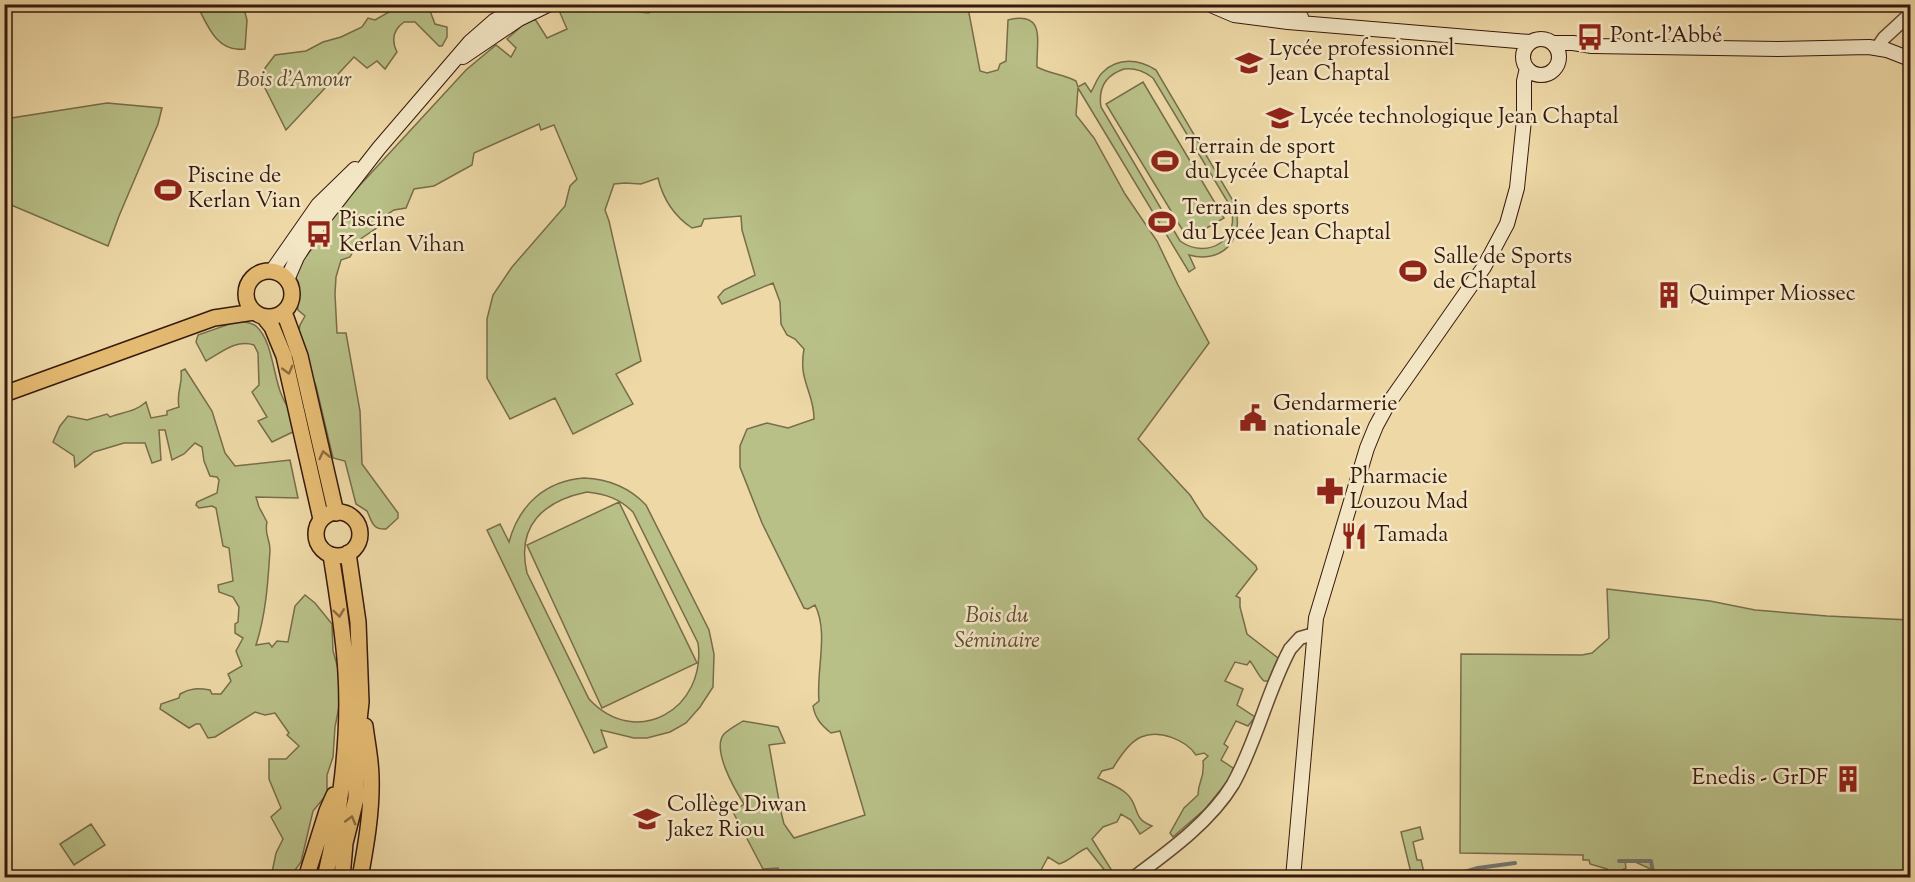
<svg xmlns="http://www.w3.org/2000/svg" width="1915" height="882" viewBox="0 0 1915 882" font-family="'Sorts Mill Goudy',serif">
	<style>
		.green { fill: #b8bf87; stroke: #786c4a; stroke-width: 1.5; fill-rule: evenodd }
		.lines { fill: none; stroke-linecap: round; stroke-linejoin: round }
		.stream { stroke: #72786e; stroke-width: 4 }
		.tertiary-casing { stroke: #644933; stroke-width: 15 }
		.secondary-casing { stroke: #37190d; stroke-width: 16 }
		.primary-casing { stroke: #37190d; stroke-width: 18 }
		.tertiary { stroke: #f3e6c5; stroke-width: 12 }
		.secondary { stroke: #f3e6c5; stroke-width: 14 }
		.primary { stroke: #e6bc73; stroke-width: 15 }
		.oneway { stroke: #8e6a40 }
		.labels { text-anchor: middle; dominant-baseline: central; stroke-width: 5; stroke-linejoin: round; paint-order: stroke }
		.poi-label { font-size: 22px; fill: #37190d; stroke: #f3e6c5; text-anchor: start }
		.park-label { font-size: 22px; font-style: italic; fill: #5e4b32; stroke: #f3e6c5 }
	</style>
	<rect width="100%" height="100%" fill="#edd8a6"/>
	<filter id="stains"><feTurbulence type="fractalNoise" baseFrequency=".00333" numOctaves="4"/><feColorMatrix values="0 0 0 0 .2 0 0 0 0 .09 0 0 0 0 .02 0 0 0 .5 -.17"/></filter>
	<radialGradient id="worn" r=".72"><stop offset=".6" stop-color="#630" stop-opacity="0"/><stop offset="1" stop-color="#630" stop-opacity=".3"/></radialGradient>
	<path class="green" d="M655,4L983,5L968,8L980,71L987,73L998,70L1000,64L1006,61L1008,20C1047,10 1036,43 1037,67C1050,74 1063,74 1076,81L1078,87L1085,83L1091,92C1095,86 1097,77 1103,72C1118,57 1139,59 1156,70L1232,199C1248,233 1227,265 1189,255L1195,268L1189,272L1078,88L1076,115L1094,138L1125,194L1157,241L1178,285L1209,343L1138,439L1190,495L1204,517L1256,566L1257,569L1236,596L1240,598V607L1247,634L1278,658L1268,681H1264C1258,676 1255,667 1250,661L1247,665L1235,662L1225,681L1243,689L1237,705L1255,717L1248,726L1236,721L1224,744L1228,747L1221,760L1233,768L1231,777L1205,809L1173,837L1170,833L1184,808L1198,795C1198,780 1205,780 1203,761L1208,756L1204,753L1196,755C1186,740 1159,729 1141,737C1129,742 1119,758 1113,768L1102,771L1098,778C1107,782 1120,787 1127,794C1140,806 1131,818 1152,826L1140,834L1131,820L1121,814L1117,822L1103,827L1092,839L1114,874L1110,877L1087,848C1078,851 1070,861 1059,864L1048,857L1039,874L1040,877H779L778,868L763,869L733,812L744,804C735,790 711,749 724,734C729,729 737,725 743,721L778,727L785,743L769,745L781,812L784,824L794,838L865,815L840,731L831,733C821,725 815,718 813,706L819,701C816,670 829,633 815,605L808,609L804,608L762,523L740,467V446L747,429L767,423L788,428L814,419C814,391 798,382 804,349L795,339L787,335L781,324L780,302L773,283L722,304L718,297L724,290L755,275L742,230L741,216L704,219L701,226L692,228C674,216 663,199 658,178L641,184L625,183L614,184L605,210L609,221L641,361L616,374L633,404L573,434L555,398L510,419L487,378V319L493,295L512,267L565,206L570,186L577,179L554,125L541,130L539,124L474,153L472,165L434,186L414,189L406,208L394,210L388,214L387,221L359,240L350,257L341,260L336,277L335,294L337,333H346L360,411L362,464L398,513V518L386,529C372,530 372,521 367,511L356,504L345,461L333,458L316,386L307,365L298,336L300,325L305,316L298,310L293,278L299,265L322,236L326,225L349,197L466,70L496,45L511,57L516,48L507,39L523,25L535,19L547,38L567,29L558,8L565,5H633L640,12L648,13L656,10ZM1124,69C1136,68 1144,71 1153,78L1229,204C1244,238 1208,261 1180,241L1101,107C1098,88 1106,75 1124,69Z
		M197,5H243L247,20L245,49C217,53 207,25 197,5Z
		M392,5H423V7L430,11L435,24L447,27V37L442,46H439L415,22H404C393,30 391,40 397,52L385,69L377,61L367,68L354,57L286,130L264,86L265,68L275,55L306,51L323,42L341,37L362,27L368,18L375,20L389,12Z
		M1143,82L1224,218L1188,239L1106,104Z
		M107,103L162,108L158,124L119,216L108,246L4,202L6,189L4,188L5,119Z
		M238,321C245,322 251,322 256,326C273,341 273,377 282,396C287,408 295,417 297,430L272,442L258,421L267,417L252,392L259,385L258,353L254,345C236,339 222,352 206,361L196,342L198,335Z
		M185,369L212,411L225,453L235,466L290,460L298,498L256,497L259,507L267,522C264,535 270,538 270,550C268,582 266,614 256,645L269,643L272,647L277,641L288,642L295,606L305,595L315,603L332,624L333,651L343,686L335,727L333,757L327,775V794L313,811L301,862L290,877H271L276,853L283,839L271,817L281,808L269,779V759H286L299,746L287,735L289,733L275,713L265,715L255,712L215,737L208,738L200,724H196L189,728L160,709L161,704L179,698L180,694C190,688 198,688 210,690L212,694H221L231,681L228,674L242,666L236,651L243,638L235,633V624L238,622L239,607L233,597L219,592L218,585L233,581L229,548L223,546L216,508L212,506L199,508L196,505L197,502L217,493L219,480L217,477L210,476L204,461L202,447L195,443L184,454L172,460L165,430H159L161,460L152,463L145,443H124L94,452L75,467L74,456L53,442L60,426L68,416L87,420L107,414L110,417C123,412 135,412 146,402L151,418L167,415V411L179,407C176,392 183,384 181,371Z
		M584,478C608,479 629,487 646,505L709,630L714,654L713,687L700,707L686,723L670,732L647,738H634L601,730L607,747L594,753L487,530L500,524L509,542C519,505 545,481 584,478ZM587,492C606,494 620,499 633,512L698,643C707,709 636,750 589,699L527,573C516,526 543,501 587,492Z
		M619,502L697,663L602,708L527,545Z
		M1607,589L1710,601L1755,610L1827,616L1910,620V877H1648L1647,870L1653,872V870L1631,860L1625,861L1626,868L1613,875L1607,869L1590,864L1589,860H1583V855L1460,853L1461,654L1582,655L1592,653L1609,638Z
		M91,824L105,845L74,865L60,844Z
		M1420,827L1423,839L1413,842L1417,860H1421L1425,877H1412L1401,832Z"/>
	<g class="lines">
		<path class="stream" d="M1619,861H1651L1654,878
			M1444,878L1478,868L1515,863"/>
		<defs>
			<path id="tertiary" d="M1877,48L1884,38L1910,14
				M1133,878C1168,852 1210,822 1233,784C1257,741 1267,692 1290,649L1300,638L1314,634"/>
			<path id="secondary" d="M1266,4L1301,17
				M1213,6L1234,15L1288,22L1530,42
				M1523 57a18 18 0 1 1 36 0a18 18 0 1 1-36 0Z
				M1553,43H1573L1592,46L1778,49L1869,47L1887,50L1910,59
				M463,57L519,19L550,4
				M272,271L318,205L355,169
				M287,280L297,257L311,235L379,148L470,42L494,21L523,4
				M1293,878L1316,618L1367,448L1376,426L1388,404L1484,267L1507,224L1517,188L1524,120V81L1527,68"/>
			<path id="primary" d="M246 294a23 23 0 1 1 46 0a23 23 0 1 1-46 0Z
				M284,312L300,356L336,513
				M264,317L272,327L284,356L321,519
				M4,394L214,318L254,312
				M316 534a22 22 0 1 1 44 0a22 22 0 1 1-44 0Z
				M306,878L327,811L334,795
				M325,878C340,814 350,738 346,673C344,634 337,594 331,555
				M342,878L345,843L356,799V748L361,702L358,622L348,553
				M360,878C366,845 372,811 371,778C371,760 367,743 365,726"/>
		</defs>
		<use href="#tertiary" class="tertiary-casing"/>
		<use href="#secondary" class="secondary-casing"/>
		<use href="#primary" class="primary-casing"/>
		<use href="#tertiary" class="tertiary"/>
		<use href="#secondary" class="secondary"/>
		<use href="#primary" class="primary"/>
	</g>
	<defs><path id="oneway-chevron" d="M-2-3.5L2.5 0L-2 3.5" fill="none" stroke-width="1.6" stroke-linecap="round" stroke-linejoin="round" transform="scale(1.5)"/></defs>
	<g class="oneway">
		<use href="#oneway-chevron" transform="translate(288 370) rotate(75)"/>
		<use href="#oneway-chevron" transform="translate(324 455) rotate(-103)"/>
		<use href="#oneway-chevron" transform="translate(339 613) rotate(82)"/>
		<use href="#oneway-chevron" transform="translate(351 820) rotate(-75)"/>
	</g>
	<defs>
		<symbol id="bus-bare" viewBox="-9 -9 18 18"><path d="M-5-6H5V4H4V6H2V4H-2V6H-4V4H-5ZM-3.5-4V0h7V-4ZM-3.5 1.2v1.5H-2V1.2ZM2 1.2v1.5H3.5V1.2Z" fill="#8f2418" stroke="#f3e6c5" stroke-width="2.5" paint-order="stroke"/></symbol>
		<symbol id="school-bare" viewBox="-9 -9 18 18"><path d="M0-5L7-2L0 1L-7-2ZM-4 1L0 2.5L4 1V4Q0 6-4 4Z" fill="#8f2418" stroke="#f3e6c5" stroke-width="2.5" paint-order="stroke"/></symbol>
		<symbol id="stadium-bare" viewBox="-9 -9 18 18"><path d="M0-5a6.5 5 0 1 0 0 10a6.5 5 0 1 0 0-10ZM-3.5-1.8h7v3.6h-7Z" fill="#8f2418" stroke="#f3e6c5" stroke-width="2.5" paint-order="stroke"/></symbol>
		<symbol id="building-bare" viewBox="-9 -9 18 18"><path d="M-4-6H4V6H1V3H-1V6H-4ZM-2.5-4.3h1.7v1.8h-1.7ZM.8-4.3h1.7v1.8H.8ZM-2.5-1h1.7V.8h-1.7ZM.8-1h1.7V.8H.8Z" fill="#8f2418" stroke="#f3e6c5" stroke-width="2.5" paint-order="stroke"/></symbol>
		<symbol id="civic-bare" viewBox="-9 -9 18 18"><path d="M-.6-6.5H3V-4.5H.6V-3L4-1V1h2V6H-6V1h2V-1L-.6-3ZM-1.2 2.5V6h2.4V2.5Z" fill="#8f2418" stroke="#f3e6c5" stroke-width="2.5" paint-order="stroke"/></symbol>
		<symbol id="pharmacy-bare" viewBox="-9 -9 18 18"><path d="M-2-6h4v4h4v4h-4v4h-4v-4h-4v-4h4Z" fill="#8f2418" stroke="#f3e6c5" stroke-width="2.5" paint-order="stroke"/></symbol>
		<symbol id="restaurant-bare" viewBox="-9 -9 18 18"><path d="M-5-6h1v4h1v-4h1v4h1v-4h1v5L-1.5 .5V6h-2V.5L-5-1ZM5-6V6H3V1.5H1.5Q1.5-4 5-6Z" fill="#8f2418" stroke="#f3e6c5" stroke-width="2.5" paint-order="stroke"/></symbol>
	</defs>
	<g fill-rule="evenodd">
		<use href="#bus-bare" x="1571" y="18" width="38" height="38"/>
		<use href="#school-bare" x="1230" y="44" width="38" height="38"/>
		<use href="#school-bare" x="1261" y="99" width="38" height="38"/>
		<use href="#stadium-bare" x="1146" y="142" width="38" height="38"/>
		<use href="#stadium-bare" x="149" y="171" width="38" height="38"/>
		<use href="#stadium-bare" x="1143" y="203" width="38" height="38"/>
		<use href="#bus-bare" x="300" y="215" width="38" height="38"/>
		<use href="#stadium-bare" x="1394" y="252" width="38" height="38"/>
		<use href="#building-bare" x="1650" y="276" width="38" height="38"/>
		<use href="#civic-bare" x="1234" y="399" width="38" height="38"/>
		<use href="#pharmacy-bare" x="1311" y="472" width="38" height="38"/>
		<use href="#restaurant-bare" x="1335" y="517" width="38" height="38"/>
		<use href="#building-bare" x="1829" y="760" width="38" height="38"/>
		<use href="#school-bare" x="628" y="800" width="38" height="38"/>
	</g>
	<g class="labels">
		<g class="poi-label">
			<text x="1610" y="37">Pont-l'Abbé</text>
			<text x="1269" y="50">Lycée professionnel<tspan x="1269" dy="25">Jean Chaptal</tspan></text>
			<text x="1300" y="118">Lycée technologique Jean Chaptal</text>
			<text x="1185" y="148">Terrain de sport<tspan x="1185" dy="25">du Lycée Chaptal</tspan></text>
			<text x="188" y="177">Piscine de<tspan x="188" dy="25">Kerlan Vian</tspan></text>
			<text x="1182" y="209">Terrain des sports<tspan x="1182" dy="25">du Lycée Jean Chaptal</tspan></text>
			<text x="339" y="221">Piscine<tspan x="339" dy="25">Kerlan Vihan</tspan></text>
			<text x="1433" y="258">Salle de Sports<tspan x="1433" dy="25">de Chaptal</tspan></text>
			<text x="1689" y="295">Quimper Miossec</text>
			<text x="1273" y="405">Gendarmerie<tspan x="1273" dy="25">nationale</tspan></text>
			<text x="1350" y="478">Pharmacie<tspan x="1350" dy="25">Louzou Mad</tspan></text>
			<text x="1374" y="536">Tamada</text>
			<text x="1828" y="779" text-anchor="end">Enedis - GrDF</text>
			<text x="667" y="806">Collège Diwan<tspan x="667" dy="25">Jakez Riou</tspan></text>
		</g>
		<g class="park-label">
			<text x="294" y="81">Bois d'Amour</text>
			<text x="997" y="617">Bois du<tspan x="997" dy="25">Séminaire</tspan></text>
		</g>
	</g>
	<rect width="1915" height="882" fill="none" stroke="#edd8a6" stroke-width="24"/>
	<rect x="6" y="6" width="1903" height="870" fill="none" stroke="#37190d" stroke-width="3"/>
	<rect x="12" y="12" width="1891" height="858" fill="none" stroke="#37190d" stroke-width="1.5"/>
	<rect width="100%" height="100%" filter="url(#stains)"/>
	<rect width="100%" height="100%" fill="url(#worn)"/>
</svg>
